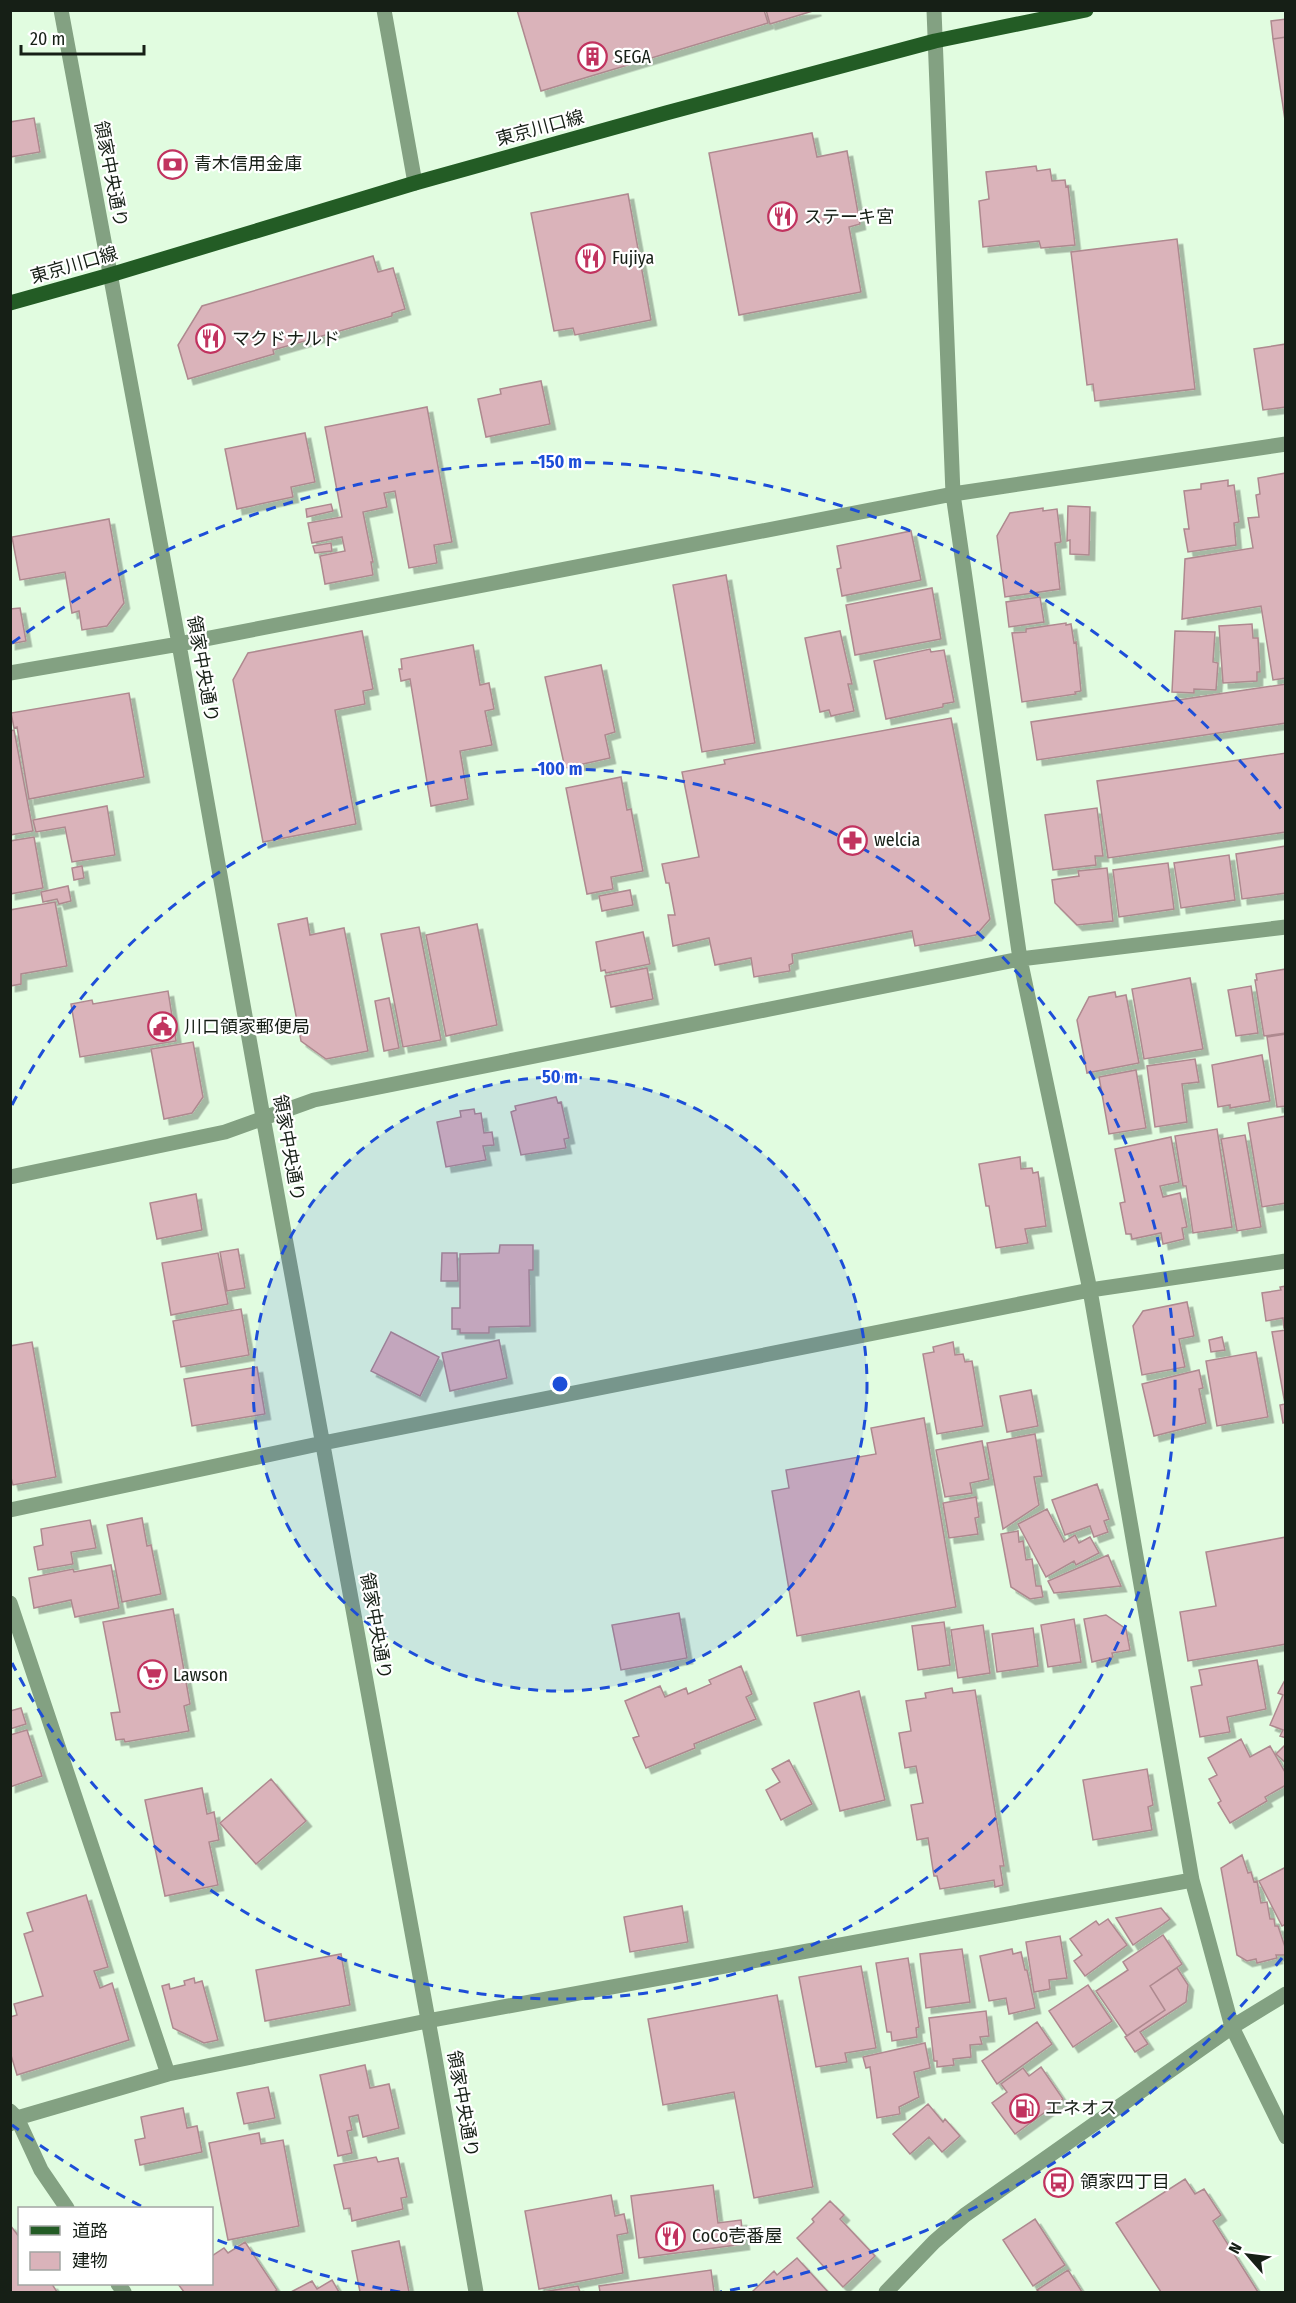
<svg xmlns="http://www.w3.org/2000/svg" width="1296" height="2303" viewBox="0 0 1296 2303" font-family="'Fira Sans Condensed','Noto Sans JP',sans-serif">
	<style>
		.building { fill: #dab3ba; stroke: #ae898f; stroke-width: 1.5; filter: url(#shadow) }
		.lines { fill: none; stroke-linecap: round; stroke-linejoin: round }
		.minor { stroke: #83a182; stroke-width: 15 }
		.major { stroke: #235c25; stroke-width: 15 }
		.ring { fill: none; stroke: #1d4ed8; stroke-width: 3; stroke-dasharray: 10 8 }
		.labels { text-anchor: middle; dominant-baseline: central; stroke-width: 4.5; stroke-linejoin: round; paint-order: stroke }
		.poi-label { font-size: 18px; fill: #161f16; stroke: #fff; text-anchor: start }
		.street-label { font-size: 18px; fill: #161f16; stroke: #fff }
		.centre { fill: #1d4ed8; stroke: #fff; stroke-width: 3 }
		.ring-label { font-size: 18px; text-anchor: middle; font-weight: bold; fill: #1d4ed8; stroke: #fff; stroke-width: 4.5; stroke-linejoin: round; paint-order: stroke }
	</style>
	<defs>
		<filter id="shadow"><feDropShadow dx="5.5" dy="5.5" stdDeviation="0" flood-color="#0004"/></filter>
	</defs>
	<rect width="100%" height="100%" fill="#e1fce0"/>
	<path class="building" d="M517,10H764L768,23L541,91Z
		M766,10H816L770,24Z
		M1286,19V37L1273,39L1271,21Z
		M1286,37V127L1273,39Z
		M34,118L40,152L10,157V122Z
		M812,133L817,157L847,151L860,224L849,227L861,292L739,315L709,153Z
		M1036,166L1037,171L1050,169L1052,181L1065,180L1066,187L1068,186L1075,245L1041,248L1039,241L983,247L979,201L989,199L986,172Z
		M628,194L651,320L575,335L573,328L554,331L531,213Z
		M1177,239L1195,389L1095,401L1093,384L1087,385L1071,252Z
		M373,256L378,272L393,268L405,309L392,313V316L273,350L274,354L188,379L178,345L202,306Z
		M1286,344V407L1263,410L1254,349Z
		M541,381L550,424L486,437L478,399L501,394L500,389Z
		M427,407L452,542L434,545L437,563L409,568L395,491L384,493L387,507L363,512L373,562H371L373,575L325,584L320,556L345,551L342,537L312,543L308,523L342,517L325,427Z
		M305,433L315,482L291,487L293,497L237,509L225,449Z
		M1286,473V678L1273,680L1261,606L1182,619L1185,559L1253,548L1248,518L1259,517L1256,495L1260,494L1258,478Z
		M1228,480V486L1234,485L1239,522L1234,523L1236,545L1188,552L1184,529H1189L1184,491L1201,489V484Z
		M331,504L333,511L307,517L306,509Z
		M1068,506L1090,507L1089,555L1070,554V540L1067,541Z
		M1043,508V511L1057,509L1061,542L1055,543L1060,589L1005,597L997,536L1010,513Z
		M109,519L124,603L107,626L82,630L79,611L72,613L65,572L20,580L12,537Z
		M911,531L921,580L842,596L837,569L841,568L837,546Z
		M331,543L332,551L315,553L313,546Z
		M726,575L755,743L702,752L673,585Z
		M932,588L941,639L855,655L846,605Z
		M1040,597L1044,622L1009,627L1006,602Z
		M20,608L26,641L10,644V609Z
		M1066,623V625L1071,624L1074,643L1076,642L1081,691L1075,692L1076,694L1022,702L1012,633L1026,632V629Z
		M1252,624L1253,638H1258L1260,672H1257V681L1223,683L1219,626Z
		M362,631L373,689L363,691L365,704L335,710L356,824L263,842L233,680L248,653Z
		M840,631L852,684H848L854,711L831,716L829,710L820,712L805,638Z
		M1175,631L1215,632L1213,662L1218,663L1216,690L1194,689V693L1172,692Z
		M473,645L480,685L489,683L494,709L485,711L492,745L460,751L468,799L431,806L410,679L401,681L399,669H402L401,659Z
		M930,649L931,652L944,650L954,702L943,704V707L886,719L874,661Z
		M601,665L615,732L605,735L610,758L565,768L545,677Z
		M1286,684V723L1037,760L1031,722Z
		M129,693L144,777L29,799L17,727L14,728L11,713Z
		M951,718L990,919L976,935L915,946L912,931L792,954L793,963L789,965L790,971L754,977L751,958L715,965L709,938L673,946L668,915H675L669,883H666L662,864L699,857L682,772L725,764L724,760Z
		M14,730L33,831L10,835V731Z
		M1286,753V832L1108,858L1097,781Z
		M621,777L627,810L631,809L643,871L611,877L613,889L587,894L566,788Z
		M107,806L115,855L72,862L65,827L36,832L33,820Z
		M1097,808L1103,856H1095L1096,865L1053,870L1045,815Z
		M34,837L43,888L10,894V841Z
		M1286,846V893L1242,899L1236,854Z
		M1229,855L1235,900L1181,908L1174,863Z
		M1168,863L1174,909L1119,917L1113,870Z
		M82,866L84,878L74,880L72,868Z
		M1107,868L1113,921L1077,925L1055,903L1052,880L1079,876L1078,871Z
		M68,886L71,901L59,904L57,899L43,902L41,892Z
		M630,890L633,905L602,911L599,896Z
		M55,902L67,966L21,974V984L10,986V910Z
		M307,918L310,935L344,928L368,1051L326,1059L301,1041L278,924Z
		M477,924L497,1025L446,1036L426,935Z
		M419,927L441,1040L403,1047L381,934Z
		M643,932L650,964L606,973L605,970L601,971L596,942Z
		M647,968L653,999L611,1007L605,976Z
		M1286,969V1033L1264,1036L1255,980H1257L1256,974Z
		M1190,978L1203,1049L1144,1059L1132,989Z
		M1251,986L1258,1033L1236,1036L1228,990Z
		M168,991L176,1041L80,1057L71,1004L92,1000L93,1004Z
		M1115,992L1116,997L1126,995L1139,1063L1087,1073L1077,1020L1089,997Z
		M389,998L399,1048L384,1051L375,1001Z
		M1286,1034V1106L1277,1107L1267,1037Z
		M193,1042L203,1097L192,1113L164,1119L151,1049Z
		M1262,1055L1270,1101L1230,1108V1105L1218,1107L1212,1065Z
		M1195,1059L1199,1082L1182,1084L1187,1122L1155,1127L1147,1066Z
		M1136,1070L1146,1128L1109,1134L1099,1077Z
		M556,1097L558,1103L561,1102L569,1138L564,1139L566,1148L521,1155L511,1112L516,1110L515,1106Z
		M474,1109L475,1114L481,1113L484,1133L492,1132L494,1145L483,1146L486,1160L446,1167L437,1122L461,1117L460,1111Z
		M1286,1116V1203L1262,1207L1248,1123Z
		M1217,1129L1232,1227L1193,1233L1186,1186H1183L1175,1136Z
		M1245,1135L1261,1227L1237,1231L1221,1139Z
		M1171,1137L1179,1182L1160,1186L1163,1197L1180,1193L1187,1227L1182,1228L1184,1239L1163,1244L1161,1233L1132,1239L1131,1234H1126L1120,1203L1125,1202L1115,1149Z
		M1020,1157L1021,1169L1032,1168L1033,1173L1038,1172L1046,1226L1025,1229L1028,1243L996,1248L989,1206H986L979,1164Z
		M196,1194L202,1230L157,1239L150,1203Z
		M500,1245H533V1270H529L530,1326L489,1327V1333H460V1329H452V1308H460V1254L499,1253Z
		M238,1249L245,1288L227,1291L220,1252Z
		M218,1253L228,1304L171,1315L162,1263Z
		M442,1253H457L458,1281H441Z
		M1286,1286V1328H1284L1283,1318L1266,1321L1262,1293L1281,1290L1280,1287Z
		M1187,1302L1194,1336L1179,1339L1185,1367L1142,1375L1133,1326L1143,1311Z
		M241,1309L249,1355L181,1367L173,1321Z
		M1286,1330V1422L1283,1423L1280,1405L1285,1404L1272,1332Z
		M391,1332L439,1357L420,1396L371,1371Z
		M1222,1337L1225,1350L1211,1352L1209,1340Z
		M499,1340L507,1378L450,1391L442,1353Z
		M32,1342L56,1477L13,1485L10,1474V1346Z
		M953,1342L955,1355L963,1354L965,1362L972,1361L983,1426L937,1434L923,1354L934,1352L933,1347Z
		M1256,1352L1268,1417L1217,1426L1206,1361Z
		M257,1367L265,1414L192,1426L184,1379Z
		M1199,1370L1203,1388L1199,1389L1206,1423L1154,1436L1142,1384Z
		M1031,1390L1038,1426L1007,1432L1000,1396Z
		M924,1418L956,1607L797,1636L772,1491L789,1488L786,1470L876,1454L871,1428Z
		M1035,1434L1042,1476L1034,1477L1039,1505L1003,1529L987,1443Z
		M982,1441L989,1479L970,1483L972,1493L945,1497L936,1450Z
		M1097,1484L1109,1519L1104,1521L1108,1532L1094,1537L1090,1526L1065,1535L1052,1500Z
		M976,1497L979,1517L975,1518L978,1534L949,1538L943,1503Z
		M1047,1509L1064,1542L1075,1535L1079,1543L1090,1537L1099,1553L1076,1565L1074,1561L1046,1577L1018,1524Z
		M142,1518L147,1546L151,1545L161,1594L122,1602L107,1525Z
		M90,1520L96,1548L71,1552L73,1564L38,1570L34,1547L43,1545L41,1529Z
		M1018,1531L1019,1542L1023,1541L1026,1560L1032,1559L1036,1586H1041L1043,1597L1030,1599L1011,1587L1001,1534Z
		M1286,1537V1644L1188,1661L1180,1612L1216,1606L1206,1552Z
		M1108,1555L1121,1586L1054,1593L1048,1581Z
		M111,1565L119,1608L75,1617L71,1600L34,1608L29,1578L73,1569L74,1572Z
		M173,1609L190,1704L184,1706L189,1731L125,1742L124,1739L116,1740L111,1713L120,1712L103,1622Z
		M679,1613L687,1658L621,1670L612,1625Z
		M1106,1615L1126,1629L1130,1650L1112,1653L1113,1657L1092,1662L1084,1619Z
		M1074,1619L1081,1662L1048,1667L1041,1625Z
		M944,1622L950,1665L918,1670L912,1626Z
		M983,1625L990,1673L958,1678L951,1630Z
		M1033,1628L1038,1666L997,1672L992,1634Z
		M1257,1660L1266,1709L1227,1717L1230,1732L1200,1737L1191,1687L1202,1685L1199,1670Z
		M741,1666L752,1694L746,1697L756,1719L694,1744L695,1748L646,1768L633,1738L639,1736L625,1701L660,1686L665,1697L686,1688L688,1694L711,1684L709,1680Z
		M1286,1678V1738L1280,1736L1283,1730L1270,1725L1283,1695L1278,1693Z
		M952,1688L953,1693L975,1690L1004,1866H1000L1003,1885L995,1887L994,1880L940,1889L937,1876H934L928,1838L917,1840L911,1805L923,1803L916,1766L905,1768L899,1733L911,1731L906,1701L926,1698L925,1693Z
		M859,1691L885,1800L840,1811L814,1703Z
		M21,1708L26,1724L10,1729V1711Z
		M27,1730L42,1776L10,1787V1735Z
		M1241,1739L1250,1757L1270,1746L1286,1774V1785L1265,1797L1267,1801L1230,1823L1218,1803L1221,1801L1209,1779L1217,1775L1208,1758Z
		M1286,1744V1763L1276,1754Z
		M789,1760L812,1804L781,1820L766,1790L780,1782L772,1769Z
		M1147,1769L1153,1805L1148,1807L1152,1830L1093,1840L1083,1780Z
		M271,1779L306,1821L256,1864L220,1823Z
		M202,1788L207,1814L214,1812L219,1840L209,1842L218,1885L165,1896L145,1800Z
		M1242,1855L1248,1873L1251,1872L1254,1882L1257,1881L1261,1903L1267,1902L1270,1919H1274L1275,1926H1278L1286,1950V1955H1276L1277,1958L1257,1963L1256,1959L1247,1961L1237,1955L1221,1868Z
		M1286,1867V1924L1282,1926L1259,1881Z
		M86,1895L108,1967L94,1971L100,1988L112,1983L129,2040L17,2075L10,2052V2017L17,2015L14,2004L43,1996L24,1934L33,1931L27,1913Z
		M682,1906L688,1942L630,1952L624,1917Z
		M1161,1908L1170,1919L1133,1945L1116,1918Z
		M1108,1919L1127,1945L1085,1976L1074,1961L1082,1955L1070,1939L1096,1921L1099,1925Z
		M1163,1935L1182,1964L1150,1986L1165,2010L1127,2036L1096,1991L1128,1970L1123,1962Z
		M1060,1936L1067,1978L1049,1980L1050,1989L1034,1992L1026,1942Z
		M962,1949L970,2002L926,2008L920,1954Z
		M1012,1949L1013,1954L1021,1952L1025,1970H1027L1035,2008L1009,2014L1006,1998L989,2001L980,1956Z
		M341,1954L350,2005L265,2021L256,1970Z
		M908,1958L919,2027L916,2028L917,2037L892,2041L891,2032H887L876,1963Z
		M861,1966L876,2048L845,2053L847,2062L816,2067L799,1977Z
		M1177,1968L1188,1985L1186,2002L1140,2032L1148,2044L1135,2052L1125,2037L1165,2010L1150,1986Z
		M194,1978L195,1983L202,1981L218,2040L204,2043L173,2028L162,1986L169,1984L170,1989L185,1985L184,1981Z
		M1088,1985L1112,2021L1073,2047L1049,2011Z
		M777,1995L813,2187L754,2198L734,2092L663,2105L648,2019Z
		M986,2011L989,2036L980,2037L982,2044L970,2045L971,2057L953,2059L954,2065L937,2067V2061H934L929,2018Z
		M1037,2022L1052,2044L997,2084L982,2061Z
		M925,2043L930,2068L914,2072L919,2097L899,2107L900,2114L877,2118L870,2067L866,2068L863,2057Z
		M365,2065L370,2088L389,2084L399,2128L363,2137L358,2115L349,2117L352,2130L347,2131L352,2153L338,2156L320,2075Z
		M1041,2067L1063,2099L1015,2134L992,2103L1007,2092L1001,2084L1023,2068L1029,2076Z
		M268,2087L275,2118L244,2124L237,2093Z
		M928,2104L943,2122L945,2119L960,2136L942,2152L929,2137L910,2154L893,2134Z
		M183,2108L187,2128L197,2126L202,2152L140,2165L135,2140L145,2138L141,2117Z
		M259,2133L261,2144L283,2140L299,2226L228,2240L209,2143Z
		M376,2157L378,2162L398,2158L407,2197L401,2198L403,2209L352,2221L350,2208L344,2209L334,2165Z
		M1185,2179L1195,2194L1204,2189L1221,2215L1213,2221L1258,2292H1161L1116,2223Z
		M713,2185L718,2223L741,2220L744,2244L639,2258L631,2196Z
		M611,2195L615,2216L624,2214L628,2233L617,2235L623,2273L539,2289L525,2211Z
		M830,2201L844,2215L840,2219L875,2256L843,2287L797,2238L814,2222L812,2219Z
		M1035,2219L1065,2265L1033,2286L1003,2240Z
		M10,2225L20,2238V2284H52L57,2292H10Z
		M399,2241L409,2292H360L352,2251Z
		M245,2242L277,2290L274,2292H184L178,2284H212V2256L224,2248L228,2253Z
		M797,2258L828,2292H755L753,2291L774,2271L777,2275Z
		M711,2270L714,2292H600L599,2286Z
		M1068,2270L1082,2292H1039L1037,2290Z
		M332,2280L339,2292H291L312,2281L317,2289Z
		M578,2286L580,2292H543Z"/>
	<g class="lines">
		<path class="minor" d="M61,10L179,644L263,1117L435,2058L476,2292
			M384,10L415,183
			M934,10L953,494L1020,959L1090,1290L1192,1880L1232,2027L1286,2137
			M10,673L179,644L953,494L1286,444
			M10,1177L225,1132L314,1100L1020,959L1286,927
			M10,1510L323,1443L1090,1290L1286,1261
			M10,1603L168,2074
			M10,2111L17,2118L41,2170L67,2208
			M10,2124L17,2118L168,2074L427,2021L1192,1880
			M118,2284L124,2292
			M886,2292L934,2242L965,2215L1232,2027L1286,1994"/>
		<path class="major" d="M10,303L110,275L415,183L666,113L935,41L1086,10"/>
	</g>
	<circle cx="560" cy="1384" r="307" fill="#1d4ed8" fill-opacity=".12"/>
	<g class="ring">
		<circle cx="560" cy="1384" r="307"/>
		<path d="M12 1105A615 615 0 1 1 12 1663"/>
		<path d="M1282 1958A922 922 0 0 1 720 2292M400 2292A922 922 0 0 1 215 2239M141 2206A922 922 0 0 1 12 2125M12 643A922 922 0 0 1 1282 810"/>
	</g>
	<defs>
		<symbol id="building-ring" viewBox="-11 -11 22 22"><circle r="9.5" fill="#fff" stroke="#c1335f" stroke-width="1.5"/><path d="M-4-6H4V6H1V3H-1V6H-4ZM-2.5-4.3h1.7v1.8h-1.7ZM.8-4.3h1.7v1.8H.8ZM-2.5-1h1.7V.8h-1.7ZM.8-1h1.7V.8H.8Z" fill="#c1335f"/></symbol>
		<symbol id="bank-ring" viewBox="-11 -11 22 22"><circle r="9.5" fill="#fff" stroke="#c1335f" stroke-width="1.5"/><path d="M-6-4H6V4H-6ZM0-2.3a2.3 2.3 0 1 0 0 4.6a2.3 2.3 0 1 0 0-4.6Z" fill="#c1335f"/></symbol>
		<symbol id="restaurant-ring" viewBox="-11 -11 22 22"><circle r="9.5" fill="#fff" stroke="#c1335f" stroke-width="1.5"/><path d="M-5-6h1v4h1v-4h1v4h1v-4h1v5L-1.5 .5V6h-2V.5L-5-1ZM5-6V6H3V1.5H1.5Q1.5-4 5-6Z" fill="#c1335f"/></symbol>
		<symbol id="pharmacy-ring" viewBox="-11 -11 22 22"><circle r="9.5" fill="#fff" stroke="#c1335f" stroke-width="1.5"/><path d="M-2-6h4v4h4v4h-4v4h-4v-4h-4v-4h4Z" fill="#c1335f"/></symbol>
		<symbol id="civic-ring" viewBox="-11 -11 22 22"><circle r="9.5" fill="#fff" stroke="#c1335f" stroke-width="1.5"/><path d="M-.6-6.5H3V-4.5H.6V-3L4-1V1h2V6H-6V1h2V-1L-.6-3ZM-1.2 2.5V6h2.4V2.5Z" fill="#c1335f"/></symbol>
		<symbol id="supermarket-ring" viewBox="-11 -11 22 22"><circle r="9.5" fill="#fff" stroke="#c1335f" stroke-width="1.5"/><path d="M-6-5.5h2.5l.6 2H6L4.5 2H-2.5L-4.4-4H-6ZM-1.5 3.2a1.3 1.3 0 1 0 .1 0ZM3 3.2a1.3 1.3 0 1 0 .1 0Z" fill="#c1335f"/></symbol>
		<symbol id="fuel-ring" viewBox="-11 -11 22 22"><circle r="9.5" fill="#fff" stroke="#c1335f" stroke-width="1.5"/><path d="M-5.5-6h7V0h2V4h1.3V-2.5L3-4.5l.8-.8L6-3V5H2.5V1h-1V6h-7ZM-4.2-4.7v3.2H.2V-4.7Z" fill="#c1335f"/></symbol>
		<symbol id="bus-ring" viewBox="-11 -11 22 22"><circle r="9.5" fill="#fff" stroke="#c1335f" stroke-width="1.5"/><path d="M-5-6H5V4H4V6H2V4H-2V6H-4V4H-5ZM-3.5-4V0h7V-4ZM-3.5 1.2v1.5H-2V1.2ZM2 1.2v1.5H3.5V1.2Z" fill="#c1335f"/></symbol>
	</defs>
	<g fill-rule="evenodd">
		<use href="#building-ring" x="576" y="40" width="33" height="33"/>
		<use href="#bank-ring" x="156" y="148" width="33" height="33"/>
		<use href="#restaurant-ring" x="766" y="200" width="33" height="33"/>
		<use href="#restaurant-ring" x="574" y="242" width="33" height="33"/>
		<use href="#restaurant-ring" x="194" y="322" width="33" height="33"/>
		<use href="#pharmacy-ring" x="836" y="824" width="33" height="33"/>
		<use href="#civic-ring" x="146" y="1010" width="33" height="33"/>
		<use href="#supermarket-ring" x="136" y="1658" width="33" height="33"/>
		<use href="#fuel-ring" x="1008" y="2092" width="33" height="33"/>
		<use href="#bus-ring" x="1042" y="2166" width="33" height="33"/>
		<use href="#restaurant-ring" x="654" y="2220" width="33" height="33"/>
	</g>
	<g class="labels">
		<g class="poi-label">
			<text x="614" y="57">SEGA</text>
			<text x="194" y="164">青木信用金庫</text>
			<text x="804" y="217">ステーキ宮</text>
			<text x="612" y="258">Fujiya</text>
			<text x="232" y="339">マクドナルド</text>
			<text x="874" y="840">welcia</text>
			<text x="184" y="1027">川口領家郵便局</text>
			<text x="173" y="1675">Lawson</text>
			<text x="1045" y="2108">エネオス</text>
			<text x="1080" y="2182">領家四丁目</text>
			<text x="692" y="2236">CoCo壱番屋</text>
		</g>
		<g class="street-label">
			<text transform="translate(540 128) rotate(-15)">東京川口線</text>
			<text transform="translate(111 174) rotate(79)">領家中央通り</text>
			<text transform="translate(74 265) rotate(-16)">東京川口線</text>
			<text transform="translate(203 669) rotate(80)">領家中央通り</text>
			<text transform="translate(289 1148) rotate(80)">領家中央通り</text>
			<text transform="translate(376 1626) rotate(80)">領家中央通り</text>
			<text transform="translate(463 2104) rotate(80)">領家中央通り</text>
		</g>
	</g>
	<circle cx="560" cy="1384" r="9" class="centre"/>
	<g class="ring-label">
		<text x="560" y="468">150 m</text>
		<text x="560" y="775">100 m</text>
		<text x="560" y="1083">50 m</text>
	</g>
	<rect width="1296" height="2303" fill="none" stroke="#161f16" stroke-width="24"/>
	<rect x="18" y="2207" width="195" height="78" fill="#ffffff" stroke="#a2a5a2" stroke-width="1.5"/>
	<rect x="30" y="2226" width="30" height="9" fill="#235c25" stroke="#a2a5a2" stroke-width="1.5"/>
	<text x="72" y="2237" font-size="18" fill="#161f16">道路</text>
	<rect x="30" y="2252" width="30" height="18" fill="#dab3ba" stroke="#a2a5a2" stroke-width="1.5"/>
	<text x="72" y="2267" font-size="18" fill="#161f16">建物</text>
	<g transform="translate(1248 2255) rotate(298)" stroke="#ffffff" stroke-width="4.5" paint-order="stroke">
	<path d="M0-4.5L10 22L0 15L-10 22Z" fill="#161f16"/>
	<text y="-9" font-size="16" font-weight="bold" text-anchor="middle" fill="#161f16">N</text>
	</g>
	<path d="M21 45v9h123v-9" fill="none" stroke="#161f16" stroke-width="3"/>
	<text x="30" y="45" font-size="18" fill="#161f16" stroke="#ffffff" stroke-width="4.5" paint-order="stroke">20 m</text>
</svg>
